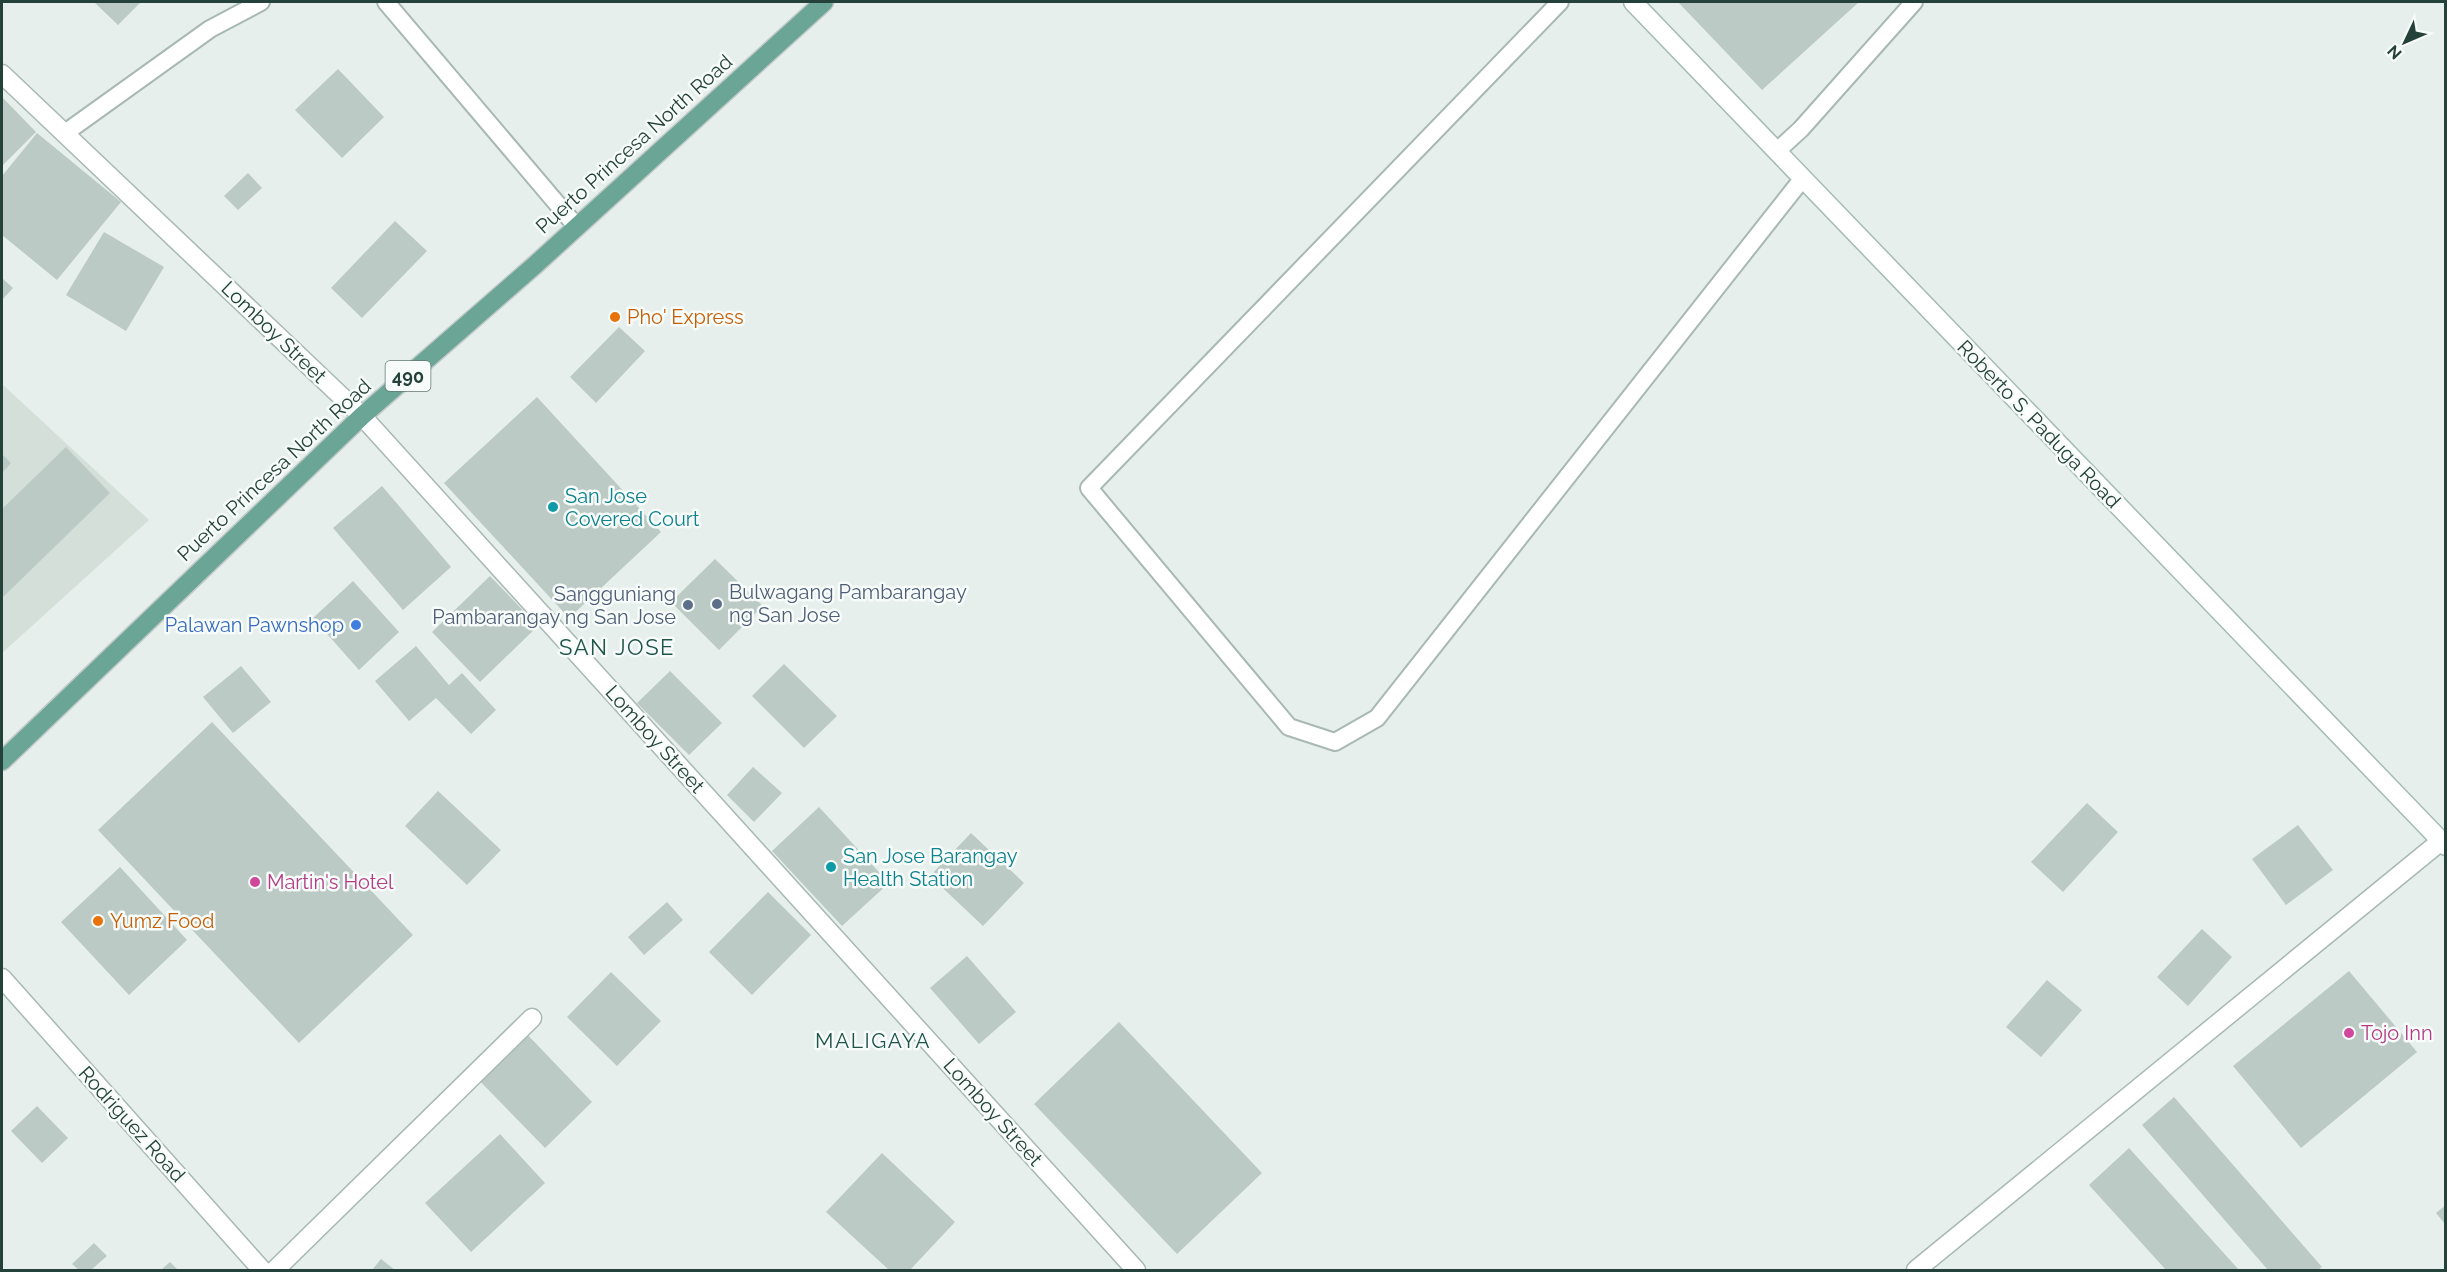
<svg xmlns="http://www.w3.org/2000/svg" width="2447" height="1272" viewBox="0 0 2447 1272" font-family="Raleway,sans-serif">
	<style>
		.built { fill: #d4dfda }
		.building { fill: #bbcac4 }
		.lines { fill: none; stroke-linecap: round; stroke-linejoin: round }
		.lane-casing { stroke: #a8b8b2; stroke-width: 20 }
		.street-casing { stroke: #a8b8b2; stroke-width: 21 }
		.secondary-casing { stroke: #a4bbb3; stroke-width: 21 }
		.primary-casing { stroke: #c2cac8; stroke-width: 21 }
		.lane { stroke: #fff; stroke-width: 16 }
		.street { stroke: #fff; stroke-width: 18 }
		.secondary { stroke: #fff; stroke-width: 18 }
		.primary { stroke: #6aa596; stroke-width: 18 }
		.food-dot { fill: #e8710a; stroke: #f7fbf9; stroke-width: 2 }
		.culture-dot { fill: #0f9aa8; stroke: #f7fbf9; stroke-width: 2 }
		.service-dot { fill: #5c6f8a; stroke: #f7fbf9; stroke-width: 2 }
		.shop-dot { fill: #3f7fe0; stroke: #f7fbf9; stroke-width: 2 }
		.hotel-dot { fill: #d1479c; stroke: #f7fbf9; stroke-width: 2 }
		.labels { text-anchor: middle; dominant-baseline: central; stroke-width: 5; stroke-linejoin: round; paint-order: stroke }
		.shield { fill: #f7fbf9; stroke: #637a73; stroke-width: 1.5 }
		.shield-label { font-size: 18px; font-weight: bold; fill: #24423a }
		.street-label { font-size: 20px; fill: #24423a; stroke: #f7fbf9 }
		.food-label { font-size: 20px; fill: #c56008; stroke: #f7fbf9; text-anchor: start }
		.culture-label { font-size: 20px; fill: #0d838f; stroke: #f7fbf9; text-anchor: start }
		.service-label { font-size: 20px; fill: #4e5e75; stroke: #f7fbf9; text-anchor: start }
		.shop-label { font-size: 20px; fill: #366cbe; stroke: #f7fbf9; text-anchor: end }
		.hotel-label { font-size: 20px; fill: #b23c85; stroke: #f7fbf9; text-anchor: start }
		.neighbourhood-label { font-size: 21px; letter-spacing: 1.5px; fill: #1f5548; stroke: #f7fbf9 }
		.quarter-label { font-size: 22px; letter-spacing: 1.5px; fill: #1f5548; stroke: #f7fbf9 }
	</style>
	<rect width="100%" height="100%" fill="#e6efeb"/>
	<path class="built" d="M2,384L149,520L2,653Z"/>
	<path class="building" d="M94,2H141L118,25Z
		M1678,2H1859L1762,90Z
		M338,69L384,117L342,158L295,110Z
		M2,97L36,132L2,166Z
		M37,133L121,202L57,280L2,235V176Z
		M248,173L262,188L238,210L224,196Z
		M395,221L427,251L362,318L331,288Z
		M104,232L164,267L126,331L66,295Z
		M2,278L13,288L2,300Z
		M619,327L645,351L596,403L570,377Z
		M537,397L661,532L569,618L444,483Z
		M66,447L110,493L2,598V509Z
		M2,454L11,463L2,473Z
		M382,486L451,567L403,610L333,528Z
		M715,559L763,606L719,650L671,602Z
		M490,576L538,626L480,682L432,632Z
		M353,581L399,632L359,670L313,618Z
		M416,646L449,685L462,673L496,710L471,734L436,698L409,721L375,681Z
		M784,664L837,716L804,748L752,696Z
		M241,666L271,702L233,733L203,697Z
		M670,671L722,723L689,755L637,703Z
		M212,722L413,935L299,1043L98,830Z
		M753,767L782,793L754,822L727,795Z
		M438,791L501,850L467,885L405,826Z
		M2087,803L2118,832L2063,892L2031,862Z
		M819,807L889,883L842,926L772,851Z
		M2298,825L2333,870L2286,905L2252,859Z
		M971,833L1024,883L983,926L930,876Z
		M120,867L187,940L129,995L61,922Z
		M768,892L811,935L752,995L709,952Z
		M667,902L683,920L644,955L628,937Z
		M2202,929L2232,957L2188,1006L2157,977Z
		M967,956L1016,1012L979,1044L930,988Z
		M2349,971L2417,1052L2301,1148L2233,1066Z
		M611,972L661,1021L617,1066L567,1017Z
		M2047,980L2082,1010L2041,1057L2006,1027Z
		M1119,1022L1262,1173L1177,1254L1034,1104Z
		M521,1028L592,1102L545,1148L473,1074Z
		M2174,1097L2322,1267L2318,1270H2268L2142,1125Z
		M37,1106L68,1138L42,1163L11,1131Z
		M500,1134L545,1183L471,1252L425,1203Z
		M2129,1148L2239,1270H2166L2089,1185Z
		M882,1153L955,1222L910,1270H889L826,1212Z
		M2446,1205V1225L2436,1213Z
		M94,1243L107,1256L91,1270H79L72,1264Z
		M381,1259L395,1270H372Z
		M170,1262L178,1270H161Z"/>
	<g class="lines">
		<defs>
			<path id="lane" d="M386,2L576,226
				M1560,2L1089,488L1289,727L1335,742L1377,718L1803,178
				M65,133L210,29L261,2
				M1777,151L1801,129L1914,2"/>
			<path id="street" d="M2,74L362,416L1136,1270
				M2,978L262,1270
				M275,1270L532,1018
				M1916,1270L2441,841"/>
			<path id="secondary" d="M1633,2L2446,846"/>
			<path id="primary" d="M2,761L362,416L535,265L824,2"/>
		</defs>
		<use href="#lane" class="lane-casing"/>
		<use href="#street" class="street-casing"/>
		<use href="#secondary" class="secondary-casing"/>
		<use href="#primary" class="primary-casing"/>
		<use href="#lane" class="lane"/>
		<use href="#street" class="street"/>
		<use href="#secondary" class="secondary"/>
		<use href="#primary" class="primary"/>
	</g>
	<g class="food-dot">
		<circle cx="615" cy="317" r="6"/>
		<circle cx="98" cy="921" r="6"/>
	</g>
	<g class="culture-dot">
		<circle cx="553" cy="507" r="6"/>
		<circle cx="831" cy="867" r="6"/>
	</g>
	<g class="service-dot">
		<circle cx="717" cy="604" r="6"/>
		<circle cx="688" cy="605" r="6"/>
	</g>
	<circle class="shop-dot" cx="356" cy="625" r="6"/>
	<g class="hotel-dot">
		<circle cx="255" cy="882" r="6"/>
		<circle cx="2349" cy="1033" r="6"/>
	</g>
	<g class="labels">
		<rect class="shield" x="385.5" y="361" width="45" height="30" rx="4.5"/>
		<g class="shield-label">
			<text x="408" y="376">490</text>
		</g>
		<g class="street-label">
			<text transform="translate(634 144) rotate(-42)">Puerto Princesa North Road</text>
			<text transform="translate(274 332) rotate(44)">Lomboy Street</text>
			<text transform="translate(2039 424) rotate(46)">Roberto S. Paduga Road</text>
			<text transform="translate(274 470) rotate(-43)">Puerto Princesa North Road</text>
			<text transform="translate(655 739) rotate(48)">Lomboy Street</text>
			<text transform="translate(993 1112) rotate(48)">Lomboy Street</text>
			<text transform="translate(132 1124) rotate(48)">Rodriguez Road</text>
		</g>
		<g class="food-label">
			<text x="627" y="317">Pho' Express</text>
			<text x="110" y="921">Yumz Food</text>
		</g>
		<g class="culture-label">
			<text x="565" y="496">San Jose<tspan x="565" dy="23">Covered Court</tspan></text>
			<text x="843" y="856">San Jose Barangay<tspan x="843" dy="23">Health Station</tspan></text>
		</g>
		<g class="service-label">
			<text x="729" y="592">Bulwagang Pambarangay<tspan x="729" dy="23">ng San Jose</tspan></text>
			<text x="676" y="594" text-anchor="end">Sangguniang<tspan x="676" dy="23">Pambarangay ng San Jose</tspan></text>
		</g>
		<g class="shop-label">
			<text x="344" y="625">Palawan Pawnshop</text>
		</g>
		<g class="hotel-label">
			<text x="267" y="882">Martin's Hotel</text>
			<text x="2361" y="1033">Tojo Inn</text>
		</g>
		<g class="neighbourhood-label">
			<text x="873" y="1040">MALIGAYA</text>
		</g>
		<g class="quarter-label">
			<text x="617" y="647">SAN JOSE</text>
		</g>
	</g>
	<rect width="2447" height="1272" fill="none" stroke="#24423a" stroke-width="6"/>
	<g transform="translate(2405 42) rotate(226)" stroke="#f7fbf9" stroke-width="4.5" paint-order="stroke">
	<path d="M0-4.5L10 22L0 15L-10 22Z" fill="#24423a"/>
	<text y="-9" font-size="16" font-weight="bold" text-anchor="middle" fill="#24423a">N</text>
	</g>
</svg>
